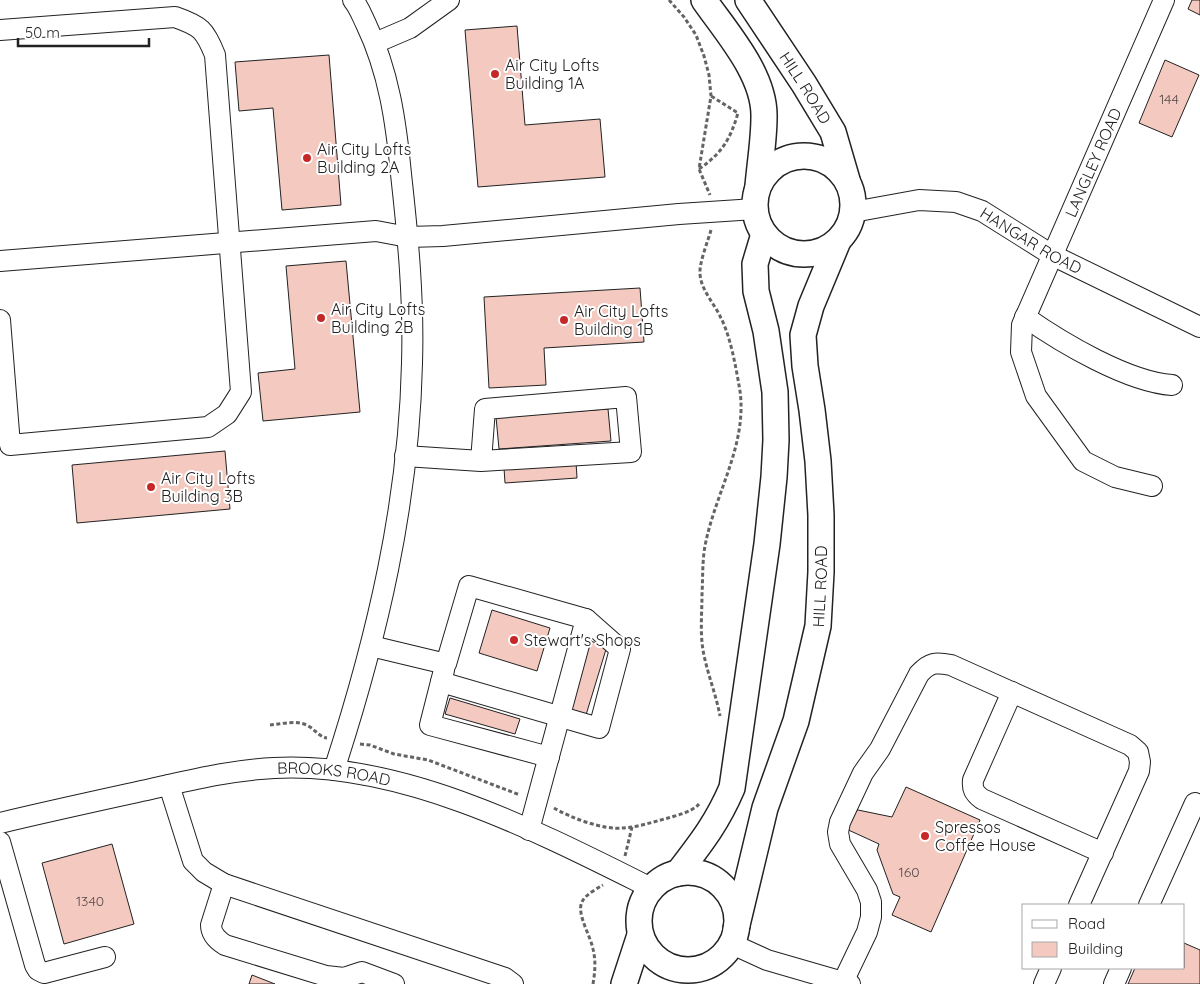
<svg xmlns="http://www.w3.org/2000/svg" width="1200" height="984" viewBox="0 0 1200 984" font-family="Quicksand,sans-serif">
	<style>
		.building { fill: #f3c9c0; stroke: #222 }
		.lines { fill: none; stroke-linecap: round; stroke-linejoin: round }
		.minor-casing { stroke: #222; stroke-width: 22 }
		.major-casing { stroke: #222; stroke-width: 28 }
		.path { stroke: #646464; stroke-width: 3; stroke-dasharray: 4 2.5; stroke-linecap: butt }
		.minor { stroke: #fff; stroke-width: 20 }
		.major { stroke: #fff; stroke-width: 25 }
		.poi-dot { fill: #c62828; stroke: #fff; stroke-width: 2 }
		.labels { text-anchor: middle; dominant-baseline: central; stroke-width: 4; stroke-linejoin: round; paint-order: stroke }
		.number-label { font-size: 14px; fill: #564c4a }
		.poi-label { font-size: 16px; fill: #222; stroke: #fff; text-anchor: start }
		.street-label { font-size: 16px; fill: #222; stroke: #fff }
	</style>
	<rect width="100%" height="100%" fill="#fff"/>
	<path class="building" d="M1192,0H1200V15L1188,9Z
		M517,26L525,125L600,119L605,177L478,187L465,30Z
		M329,55L341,205L282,210L273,108L239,111L235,62Z
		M1165,60L1199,75L1172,137L1139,123Z
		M346,261L360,412L263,421L258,373L295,369L286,266Z
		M640,288L644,342L544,348L546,385L489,388L484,297Z
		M608,409L611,441L499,449L496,417Z
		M225,451L230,509L77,523L72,465Z
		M576,462L577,478L505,483L504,468Z
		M492,610L550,628L537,671L479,653Z
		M590,641L607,646L586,715L569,711Z
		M450,698L520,719L515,734L445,714Z
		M906,787L980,820L931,932L892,915L900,897L893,894L877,850L879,844L844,828L853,809L892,817Z
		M112,844L134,924L64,944L42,863Z
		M1184,943L1200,950V984H1128L1135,968H1184Z
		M252,975L275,984H249Z"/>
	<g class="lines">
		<defs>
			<g id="minor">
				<path d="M0,30L175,17C201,26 205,30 215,55L241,392L227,414L208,427L10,445L0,320"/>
				<path d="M375,43L410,28L449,0"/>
				<path id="s1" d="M853,212L919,200L956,202L982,211L1052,255L1200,327"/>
				<path d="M0,261L376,231L408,237L443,236L679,214L755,209"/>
				<path d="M1025,317C1062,343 1128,382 1172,385"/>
				<path d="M405,456L481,461L631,452L626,397L485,409L481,461"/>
				<path id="s2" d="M1152,486L1115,477L1083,461L1036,396L1021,352L1022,325L1164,0"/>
				<path d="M371,646L446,664L469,586L586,619L529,830"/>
				<path d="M444,670L430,725L549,757"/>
				<path d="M441,682L599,728L620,649L586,619"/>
				<path d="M1012,692L973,780C972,789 974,793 982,799L1103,853"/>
				<path d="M334,770C377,638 409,503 412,363C414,300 408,237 401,174C396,122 389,72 366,24C362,16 359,7 353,0"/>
				<path d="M169,785L193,861L204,872L224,884L505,978L513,984"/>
				<path id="s3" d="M0,823C50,811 101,800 151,789C192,780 232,770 274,768C402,761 539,832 651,888"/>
				<path d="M0,842L35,965L38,970L44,973L105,957"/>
				<path d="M224,884L211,925C211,934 217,940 225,945L326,976L344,978L362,972L394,984"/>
				<path d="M1149,905L1195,803L1200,806"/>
				<path d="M732,944L767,960L850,984"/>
				<path d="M843,982L867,932L871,917V902L867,890L840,844L838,832L840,822L863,773L880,749L919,674C930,662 936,662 951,665L1130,745L1138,752L1140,762L1139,771L1079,905"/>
				<path d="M1044,984L1051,968"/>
				<path d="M1114,984L1121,968"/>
			</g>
			<g id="major">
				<path d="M704,0C727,33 765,75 764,117C764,140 760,163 758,186"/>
				<path id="s4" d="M748,0L804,84L833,132L847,180"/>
				<circle cx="804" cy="205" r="49"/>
				<circle cx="688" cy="921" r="49"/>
				<path d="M678,873C701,843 717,823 732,788L767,544L774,477L776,440L775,392L766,331L756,291L755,264L764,234"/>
				<path id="s5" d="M736,929L765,808L796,721L818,626L821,572V515L818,461L812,410L805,366L803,335L811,306L838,241"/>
				<path d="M624,984L640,935"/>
			</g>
		</defs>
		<use href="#minor" class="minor-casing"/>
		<use href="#major" class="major-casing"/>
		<path class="path" d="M669,0L684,17L696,35L704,56L709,75L711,96L699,169L710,195
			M699,169C722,153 730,140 738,113L711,96
			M711,230C708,241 699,263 700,274C701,290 714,303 721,318C731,338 736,368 740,391C747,444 717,490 706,541C702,558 703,576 702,594C702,612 700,632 703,650C707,673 716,694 720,716
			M270,725C283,724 298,719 310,727C316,731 320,737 327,738
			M360,744L370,745L394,754L428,760L520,795
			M554,808C571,818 603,830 623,828C638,827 653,822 668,818C678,815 692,812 699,804
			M625,856L632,827
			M593,984C595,972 596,961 593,949C591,937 576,913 582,902C585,895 596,889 603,885"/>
		<use href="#minor" class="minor"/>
		<use href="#major" class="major"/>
	</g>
	<g class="poi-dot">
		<circle cx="495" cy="74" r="5"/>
		<circle cx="307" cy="158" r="5"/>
		<circle cx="321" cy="318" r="5"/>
		<circle cx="564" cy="320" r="5"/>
		<circle cx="151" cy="487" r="5"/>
		<circle cx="514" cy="640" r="5"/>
		<circle cx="925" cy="836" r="5"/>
	</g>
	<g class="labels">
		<g class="number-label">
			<text x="1169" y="99">144</text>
			<text x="909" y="872">160</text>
			<text x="90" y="901">1340</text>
		</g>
		<g class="poi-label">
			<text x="505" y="65">Air City Lofts<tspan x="505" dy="18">Building 1A</tspan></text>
			<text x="317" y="149">Air City Lofts<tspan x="317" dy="18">Building 2A</tspan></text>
			<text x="331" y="309">Air City Lofts<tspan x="331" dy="18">Building 2B</tspan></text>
			<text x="574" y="311">Air City Lofts<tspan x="574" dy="18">Building 1B</tspan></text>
			<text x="161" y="478">Air City Lofts<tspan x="161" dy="18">Building 3B</tspan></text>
			<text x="524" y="640">Stewart's Shops</text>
			<text x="935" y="827">Spressos<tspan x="935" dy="18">Coffee House</tspan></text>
		</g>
		<g class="street-label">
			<text stroke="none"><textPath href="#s4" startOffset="105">HILL ROAD</textPath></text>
			<text stroke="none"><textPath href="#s2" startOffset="405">LANGLEY ROAD</textPath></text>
			<text stroke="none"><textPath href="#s1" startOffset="189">HANGAR ROAD</textPath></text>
			<text stroke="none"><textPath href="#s5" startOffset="354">HILL ROAD</textPath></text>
			<text stroke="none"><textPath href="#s3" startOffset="340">BROOKS ROAD</textPath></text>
		</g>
	</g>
	<rect x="1022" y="904" width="162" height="65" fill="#ffffff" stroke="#a7a7a7"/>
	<rect x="1032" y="920" width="25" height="8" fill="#ffffff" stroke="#a7a7a7"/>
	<text x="1068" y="929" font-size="15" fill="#222222">Road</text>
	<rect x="1032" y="942" width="25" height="15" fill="#f3c9c0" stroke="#a7a7a7"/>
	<text x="1068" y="954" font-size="15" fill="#222222">Building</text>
	<path d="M18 38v8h131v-8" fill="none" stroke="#222222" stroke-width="2.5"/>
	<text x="25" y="38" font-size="15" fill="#222222" stroke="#ffffff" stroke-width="4" paint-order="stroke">50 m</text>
</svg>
